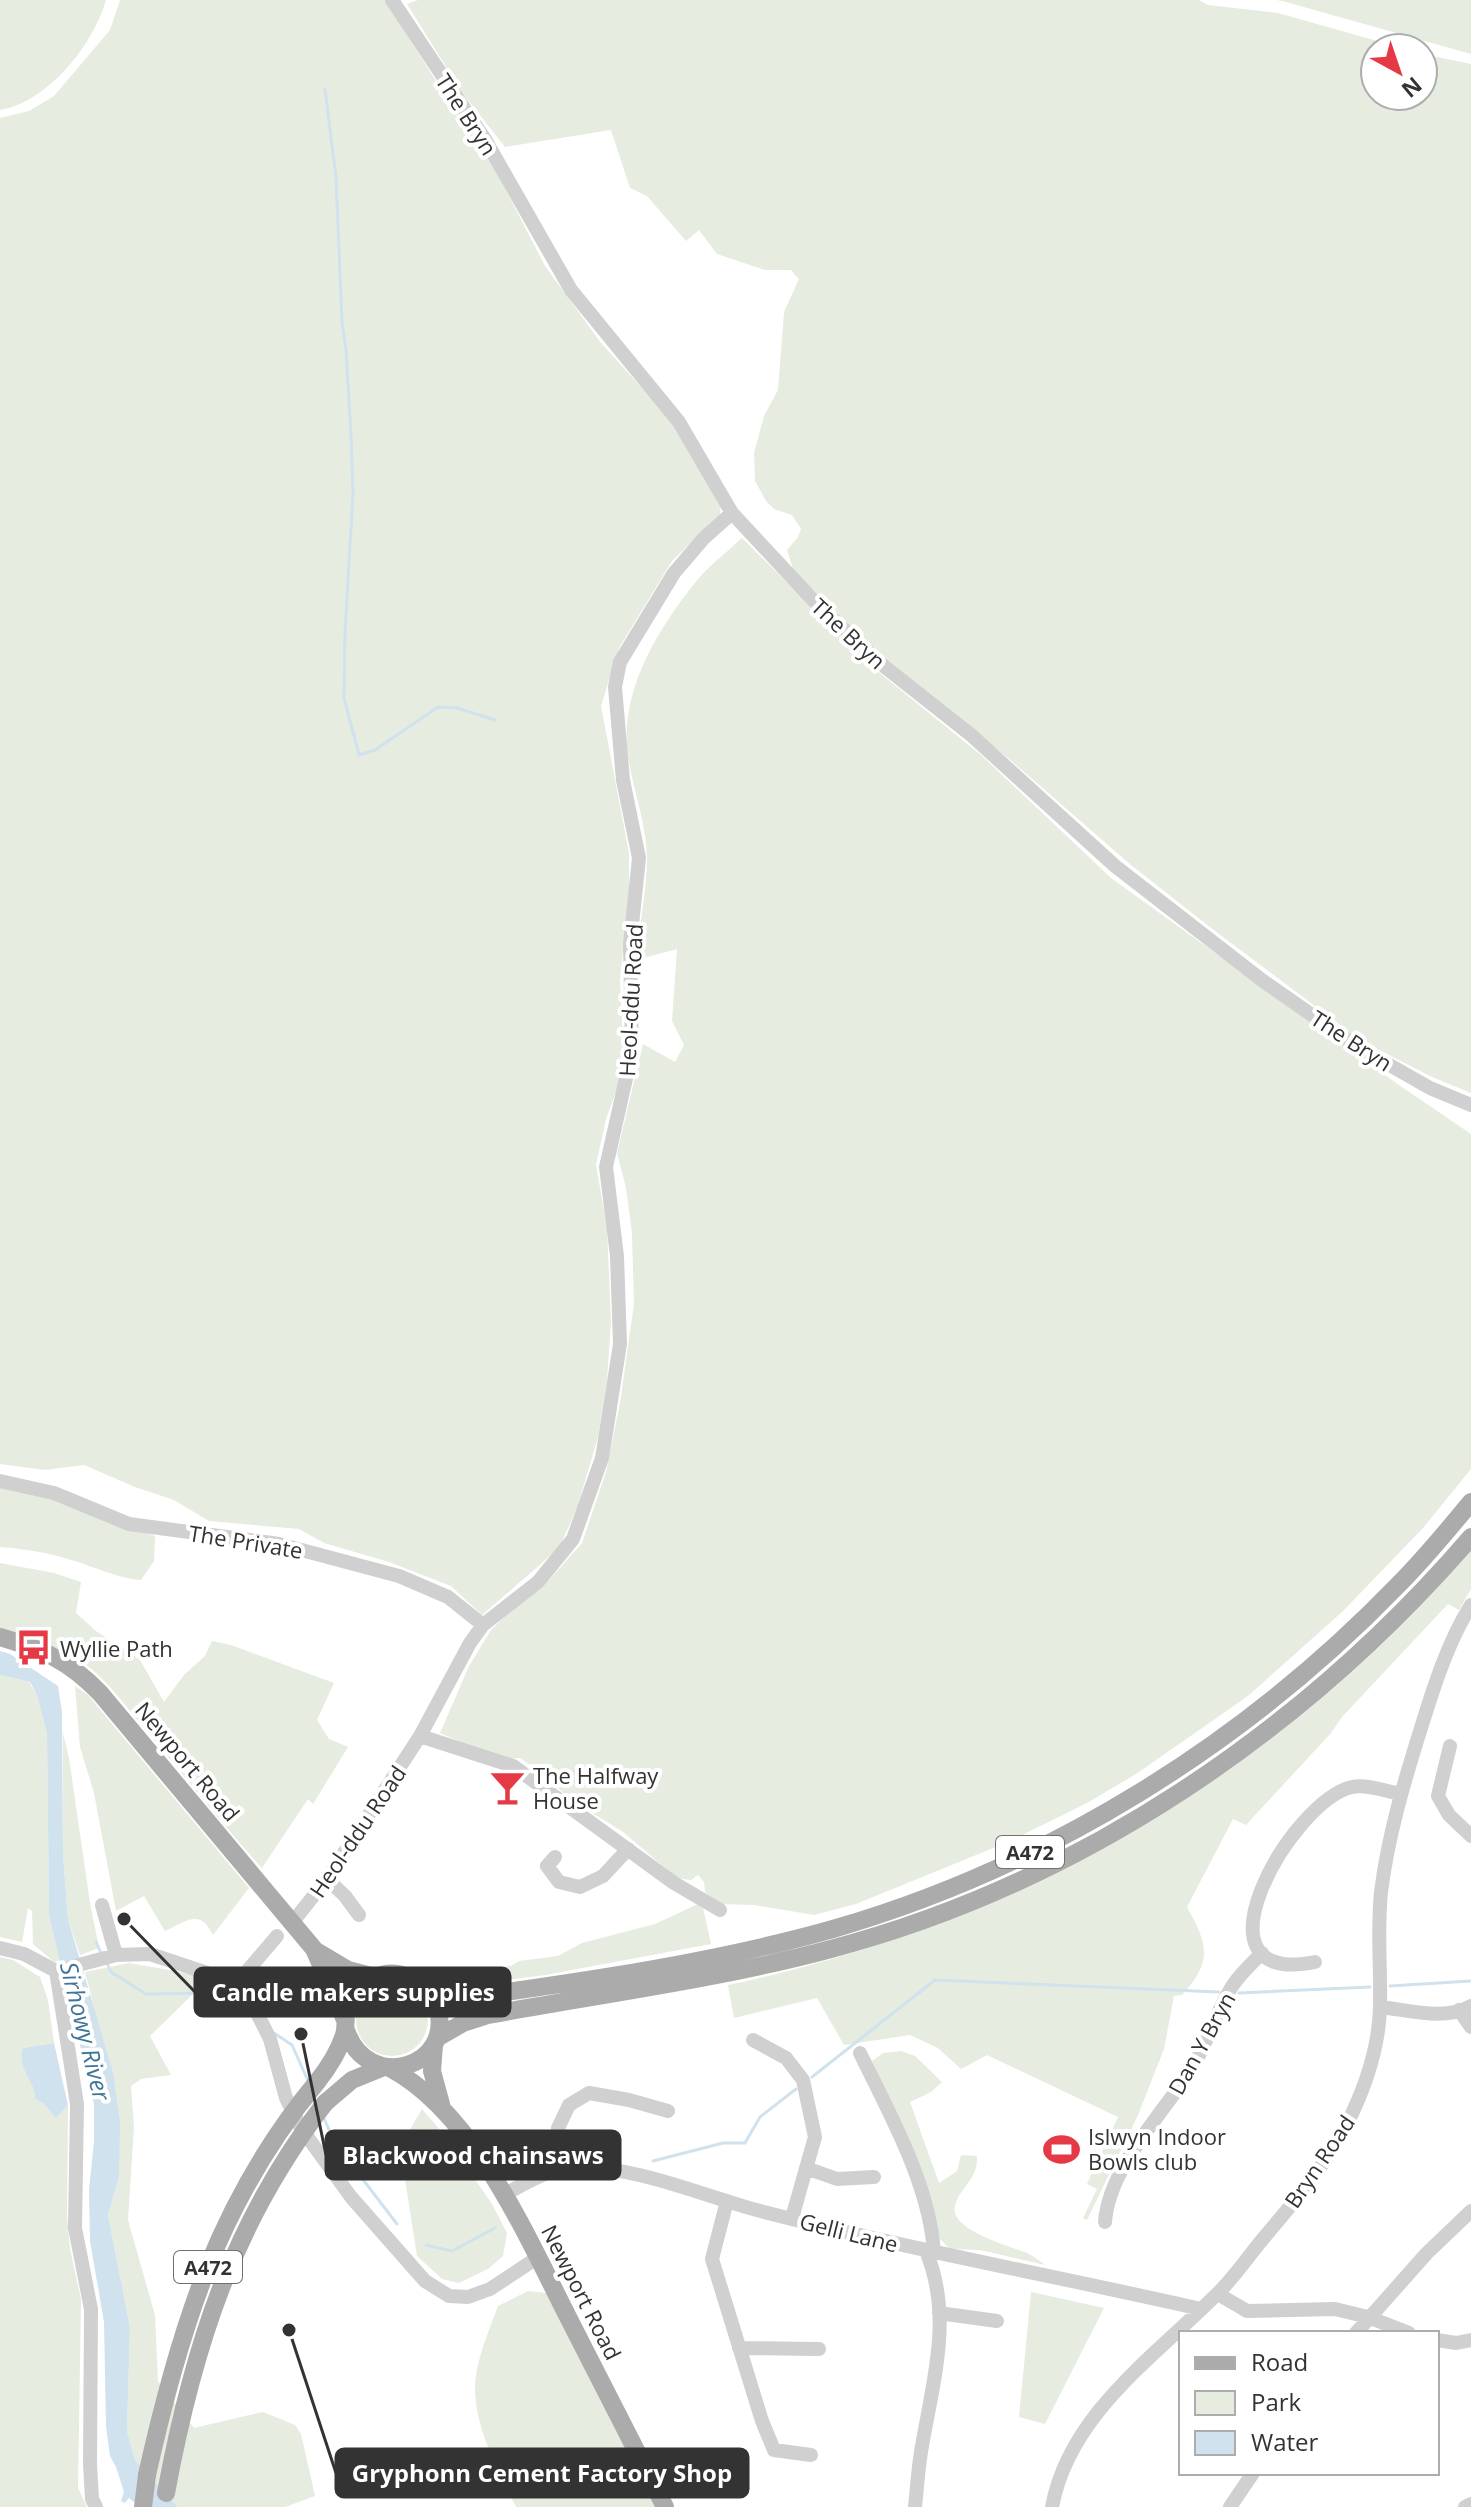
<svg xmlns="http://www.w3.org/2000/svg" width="1471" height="2507" viewBox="0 0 1471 2507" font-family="'Open Sans',sans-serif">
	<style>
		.green { fill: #e6ecdf }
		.water { fill: #cfe2ee }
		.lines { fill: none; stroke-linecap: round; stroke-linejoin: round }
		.stream { stroke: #cfe2ee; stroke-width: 3 }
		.minor { stroke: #d0d0d0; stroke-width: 14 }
		.major { stroke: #ababab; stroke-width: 18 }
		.major-bridge { stroke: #ababab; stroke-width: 18 }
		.labels { text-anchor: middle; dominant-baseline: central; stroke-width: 8; stroke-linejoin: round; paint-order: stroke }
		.shield { fill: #fff; stroke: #707070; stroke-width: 2 }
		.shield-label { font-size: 20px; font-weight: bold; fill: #333 }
		.street-label { font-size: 22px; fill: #333; stroke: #fff }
		.poi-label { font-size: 22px; fill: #333; stroke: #fff; text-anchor: start }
		.water-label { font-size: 24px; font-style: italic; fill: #3f7597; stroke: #fff }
		.leader { fill: none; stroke: #333; stroke-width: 3 }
		.callout-dot { fill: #333; stroke: #fff; stroke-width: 3 }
		.callout { fill: #333; stroke: #333; stroke-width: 3 }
		.callout-label { font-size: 24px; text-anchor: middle; font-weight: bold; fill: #fff }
	</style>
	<rect width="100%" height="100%" fill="#fff"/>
	<path class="green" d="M0,0H106C93,45 48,102 0,110Z
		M120,0H385L436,81L482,144L545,266L601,343L672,421L721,504L720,515L672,561L619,648L601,706L629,853V890L620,980L623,1043L620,1081L606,1119L596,1165L607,1228L611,1322L607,1380L598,1437L577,1508L559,1548L482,1615L451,1586L389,1562L324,1543L299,1529L209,1521L174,1500L135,1487L84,1465L45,1470L0,1464V118L29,111L54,96L110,30Z
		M418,0H1199L1208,5L1278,13L1402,48H1375V96H1423V54L1471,64V1093L1432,1077L1360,1040L1215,931L1131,865L1008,758L909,680L794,572L787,550L798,537L801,529L792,515L774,509L766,501L755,481L754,453L764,416L778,390L784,312L799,279L791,270H765L717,254L699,230L686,241L647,196L630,188L611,130L505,147L461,91L407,4Z
		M1277,0H1471V54L1286,2Z
		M742,538L876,670L981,755L1111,878L1396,1083L1471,1134V1469L1423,1528L1342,1612L1248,1696L1136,1774L1087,1803L1008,1842L856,1904L814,1915L754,1905L719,1904L705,1892L704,1882L698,1875L691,1880L677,1878L623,1832L570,1799L542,1773L520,1758L505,1759L487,1753L440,1733L469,1666L491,1630L514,1608L543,1587L582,1543L606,1472L620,1403L634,1304L632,1233L626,1188L617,1153L643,1044L675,1062L684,1045L672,1021L677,949L636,960C639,927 647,891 647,857C646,822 633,790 628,756C619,693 656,632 694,584C707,567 726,553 742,538Z
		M0,1488L51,1496L104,1520L155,1536L154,1561L141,1580C118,1578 97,1568 75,1561C50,1553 26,1549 0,1547Z
		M1471,1550V1589L1459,1610L1448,1604L1342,1717L1331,1733L1246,1825L1233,1819L1187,1907C1208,1945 1213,1961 1182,1995L1174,1996L1164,2049L1138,2115L1087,2220L1083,2218L1097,2189L1087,2184L1118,2117L987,2055L961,2069L938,2048L910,2035L844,2045L817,1998L734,2018L728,1985C1014,1925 1281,1774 1471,1550Z
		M0,1563L54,1573L81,1582L76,1613L96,1631L140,1660L164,1702L184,1675L205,1656L212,1641L231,1645L334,1683L317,1720L329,1739L348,1747L313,1804L308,1799L262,1868C220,1822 183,1774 143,1727C123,1703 102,1672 74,1657C51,1644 25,1636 0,1628Z
		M0,1675L29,1682L37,1695L47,1734L49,1916L60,1960L54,1962L33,1944L32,1911L28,1908L22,1942L0,1937Z
		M75,1686L88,1695L249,1888L213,1935C200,1908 187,1921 165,1931L144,1896L116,1911L94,1793L80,1747Z
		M63,1733L69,1758L90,1903L99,1948L80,1955L68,1919L63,1854Z
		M698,1904L703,1908L711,1944L545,1975L469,1985L450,1981L453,1972L511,1966L519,1961L558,1956L582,1943L655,1924Z
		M0,1957L13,1960L40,1977L48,2000L54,2043L23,2048C15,2067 35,2080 35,2099L43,2103L56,2118L68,2105L67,2215L70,2249L81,2299L78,2488L87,2507H0Z
		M129,1963C161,1969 197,1972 225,1989L217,1996L213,1993L193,1994L150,2036L171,2075L141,2079L131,2086L134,2127L128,2220L155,2315L158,2381L194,2428L263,2412L295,2425L301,2434L315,2496L285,2507H178L135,2460L127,2431L130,2327L108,2215L119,2177L91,1994L85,1972Z
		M356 2020a36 36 0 1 1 72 0a36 36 0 1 1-72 0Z
		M901,2051L915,2056L942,2082L931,2092L910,2102L939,2183L957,2171L961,2155L977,2156C978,2181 960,2186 955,2206C949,2231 1014,2247 1029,2254C1035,2257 1040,2261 1045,2265L980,2250L950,2249L940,2239L930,2202L872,2061L883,2053Z
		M422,2109L442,2132L492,2204L507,2233L503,2256L488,2269L459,2283L442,2279L417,2256L402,2160L405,2138Z
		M528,2291L546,2293L659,2507H516C499,2470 476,2432 475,2390C475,2362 489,2331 498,2306Z
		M1031,2292L1104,2308L1045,2424L1019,2417Z"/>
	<path class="water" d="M0,1651L10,1654L58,1686L62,1712L63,1854L68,1919L113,2073L120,2122L119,2177L108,2215L130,2327L127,2431L135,2460L178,2507H140L129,2498L125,2503L121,2501L124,2492L116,2467L110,2456L106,2426L104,2322L90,2241L89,2190L94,2141V2104L49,1916L47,1734L37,1695L30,1682L0,1675Z
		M54,2043L68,2105L56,2118L43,2103L35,2099C35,2080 15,2067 23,2048Z"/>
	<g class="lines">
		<path class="stream" d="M325,89L336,177L342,322L346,350L351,435L353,493L345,633L344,698L359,755L375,750L438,707L457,708L495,720
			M96,1942L101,1953
			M107,1963L111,1972L146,1994L213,1993L248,2016
			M1390,1986L1471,1981
			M1239,1993L1370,1987
			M274,2033L292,2045L309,2083
			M812,2077L935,1980L1219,1992
			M323,2116L335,2143L397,2224
			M653,2161L723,2143H745L760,2117L796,2089
			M426,2245L452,2251L495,2228"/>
		<path class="minor" d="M392,0L486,141L571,290L679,422L732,513L813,600L885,667L971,735L1115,866L1263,981L1358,1047L1430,1088L1471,1105
			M0,1481L54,1493L129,1524L279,1544L399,1576L448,1597L483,1625
			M420,1736L513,1766L674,1883L720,1910
			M1450,1746L1438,1796L1449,1815L1471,1836
			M555,1857L547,1866L559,1882L580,1887L603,1876L628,1849
			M327,1879L345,1896L359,1915
			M102,1905L116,1955
			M292,1923L327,1879L420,1736L470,1643L483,1625L538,1582L573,1539L602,1458L620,1344L617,1256L606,1167L632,1052L630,944L639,858L623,780L615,687L620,662L674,573L704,538L732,513
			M0,1948L24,1954L56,1971L116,1955L150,1954L237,1983L255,2009L270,2039L286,2098L301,2128L351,2197L425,2281L449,2296L468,2297L490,2289L537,2258
			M1315,1962C1184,1988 1291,1801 1352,1787C1366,1784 1386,1791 1400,1794
			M56,1971L77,2104L75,2228L91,2309L90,2464L92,2499L96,2507
			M237,1983L277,1936
			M1381,2007C1408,2010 1446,2021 1471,2006
			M1459,2010L1471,2027
			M753,2040L786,2058L803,2080L815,2137L792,2218
			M860,2053C890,2115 929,2183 934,2252
			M573,2166L558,2128L569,2105L589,2093L629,2100L668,2111
			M806,2168L837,2179L874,2177
			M503,2195C525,2184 551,2167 576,2167C641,2167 702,2196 764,2212C908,2249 1055,2276 1201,2309
			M727,2201L712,2259L762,2421L774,2450L811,2455
			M1105,2222C1109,2167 1163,2114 1192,2068C1208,2042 1216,2011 1233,1985C1241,1973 1252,1963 1262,1953
			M1218,2294L1247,2311L1335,2309L1368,2317L1409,2333
			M939,2313L997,2321
			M1356,2333L1427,2253L1471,2211
			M1437,2340L1456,2343L1471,2340
			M739,2348L819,2349
			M915,2507C917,2489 918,2470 921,2452C932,2384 954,2318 926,2251
			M1052,2507C1069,2415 1154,2357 1216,2295C1233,2279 1247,2258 1262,2240C1292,2204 1323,2169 1345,2128C1364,2091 1379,2049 1380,2007C1381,1969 1377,1931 1381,1892C1388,1836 1404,1782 1421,1728C1434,1686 1448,1642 1471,1605
			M1230,2507L1253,2473
			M1465,2507L1471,2504"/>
		<path class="major" d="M0,1637C44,1650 68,1660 100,1693L314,1949L345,2020
			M316,1951L348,1970L375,1977
			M424,1987L451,1997H471C592,1980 716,1962 833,1929C1047,1867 1245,1744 1399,1584C1425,1558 1448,1530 1471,1502
			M437,2038L463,2023L488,2015C602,1994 719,1979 831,1949C1080,1883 1304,1731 1471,1537
			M434,2045L432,2071L441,2104
			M390,2068C474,2113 526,2235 568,2317C600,2380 633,2444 665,2507
			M317,2082C329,2067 338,2053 344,2035C347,2025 344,2015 348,2005C357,1981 384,1967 408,1977C421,1982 432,1993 437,2006C456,2068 367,2094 346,2030
			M325,2103L352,2080L384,2067
			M143,2507L147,2475"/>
		<path class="major-bridge" d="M147,2475C180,2327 219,2200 317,2082
			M166,2493C193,2347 233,2222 325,2103"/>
	</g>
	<defs>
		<symbol id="bus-bare" viewBox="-9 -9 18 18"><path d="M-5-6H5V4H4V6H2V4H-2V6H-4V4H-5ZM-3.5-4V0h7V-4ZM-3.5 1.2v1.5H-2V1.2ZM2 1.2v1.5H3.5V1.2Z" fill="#e63946" stroke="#fff" stroke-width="2.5" paint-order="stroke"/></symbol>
		<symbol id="bar-bare" viewBox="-9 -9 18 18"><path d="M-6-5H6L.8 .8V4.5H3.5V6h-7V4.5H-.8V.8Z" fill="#e63946" stroke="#fff" stroke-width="2.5" paint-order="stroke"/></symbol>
		<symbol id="stadium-bare" viewBox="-9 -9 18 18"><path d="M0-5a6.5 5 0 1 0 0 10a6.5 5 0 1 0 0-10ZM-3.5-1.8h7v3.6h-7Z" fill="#e63946" stroke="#fff" stroke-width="2.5" paint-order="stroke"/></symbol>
	</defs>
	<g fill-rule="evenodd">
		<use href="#bus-bare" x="8" y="1622" width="51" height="51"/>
		<use href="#bar-bare" x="482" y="1762" width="51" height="51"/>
		<use href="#stadium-bare" x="1036" y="2124" width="51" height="51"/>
	</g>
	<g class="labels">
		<g class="shield">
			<rect x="996" y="1836" width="68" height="32" rx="6"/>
			<rect x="174" y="2251" width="68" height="32" rx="6"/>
		</g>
		<g class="shield-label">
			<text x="1030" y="1852">A472</text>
			<text x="208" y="2267">A472</text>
		</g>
		<g class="street-label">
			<text transform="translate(467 114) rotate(57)">The Bryn</text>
			<text transform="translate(849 633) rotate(43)">The Bryn</text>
			<text transform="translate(630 1000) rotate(-87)">Heol-ddu Road</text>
			<text transform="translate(1352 1040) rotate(33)">The Bryn</text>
			<text transform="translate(246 1541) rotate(9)">The Private</text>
			<text transform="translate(188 1761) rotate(50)">Newport Road</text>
			<text transform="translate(357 1831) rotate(-56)">Heol-ddu Road</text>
			<text transform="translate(1201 2043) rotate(-61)">Dan Y Bryn</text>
			<text transform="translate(1319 2161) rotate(-56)">Bryn Road</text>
			<text transform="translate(849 2232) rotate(14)">Gelli Lane</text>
			<text transform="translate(582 2292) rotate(63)">Newport Road</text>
		</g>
		<g class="poi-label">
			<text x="60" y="1648">Wyllie Path</text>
			<text x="533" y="1775">The Halfway<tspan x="533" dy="25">House</tspan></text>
			<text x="1088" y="2136">Islwyn Indoor<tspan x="1088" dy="25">Bowls club</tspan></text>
		</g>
		<g class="water-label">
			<text transform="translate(86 2031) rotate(76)">Sirhowy River</text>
		</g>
	</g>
	<path class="leader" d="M124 1919L195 1992M301 2034L326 2155M289 2330L336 2473"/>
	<g class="callout-dot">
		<circle cx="124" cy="1919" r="8"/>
		<circle cx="301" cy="2034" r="8"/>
		<circle cx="289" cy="2330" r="8"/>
	</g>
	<g class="callout">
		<rect x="195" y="1968" width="315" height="48" rx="8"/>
		<rect x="326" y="2131" width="294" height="48" rx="8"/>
		<rect x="336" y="2449" width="412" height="48" rx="8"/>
	</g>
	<g class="callout-label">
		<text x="353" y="2001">Candle makers supplies</text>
		<text x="473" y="2164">Blackwood chainsaws</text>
		<text x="542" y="2482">Gryphonn Cement Factory Shop</text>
	</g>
	<rect x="1179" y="2331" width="260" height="144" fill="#ffffff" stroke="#adadad" stroke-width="2"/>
	<rect x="1195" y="2357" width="40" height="12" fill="#ababab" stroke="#adadad" stroke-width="2"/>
	<text x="1251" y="2371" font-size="24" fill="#333333">Road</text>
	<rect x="1195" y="2391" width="40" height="24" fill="#e6ecdf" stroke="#adadad" stroke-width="2"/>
	<text x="1251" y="2411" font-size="24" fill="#333333">Park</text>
	<rect x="1195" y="2431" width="40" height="24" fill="#cfe2ee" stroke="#adadad" stroke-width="2"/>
	<text x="1251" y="2451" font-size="24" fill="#333333">Water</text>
	<g transform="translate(1399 72) rotate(140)"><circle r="38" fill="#ffffff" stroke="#adadad" stroke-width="2"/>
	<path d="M0-6L14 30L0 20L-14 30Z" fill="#e63946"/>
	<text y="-12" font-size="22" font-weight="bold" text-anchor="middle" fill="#333333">N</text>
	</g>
</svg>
